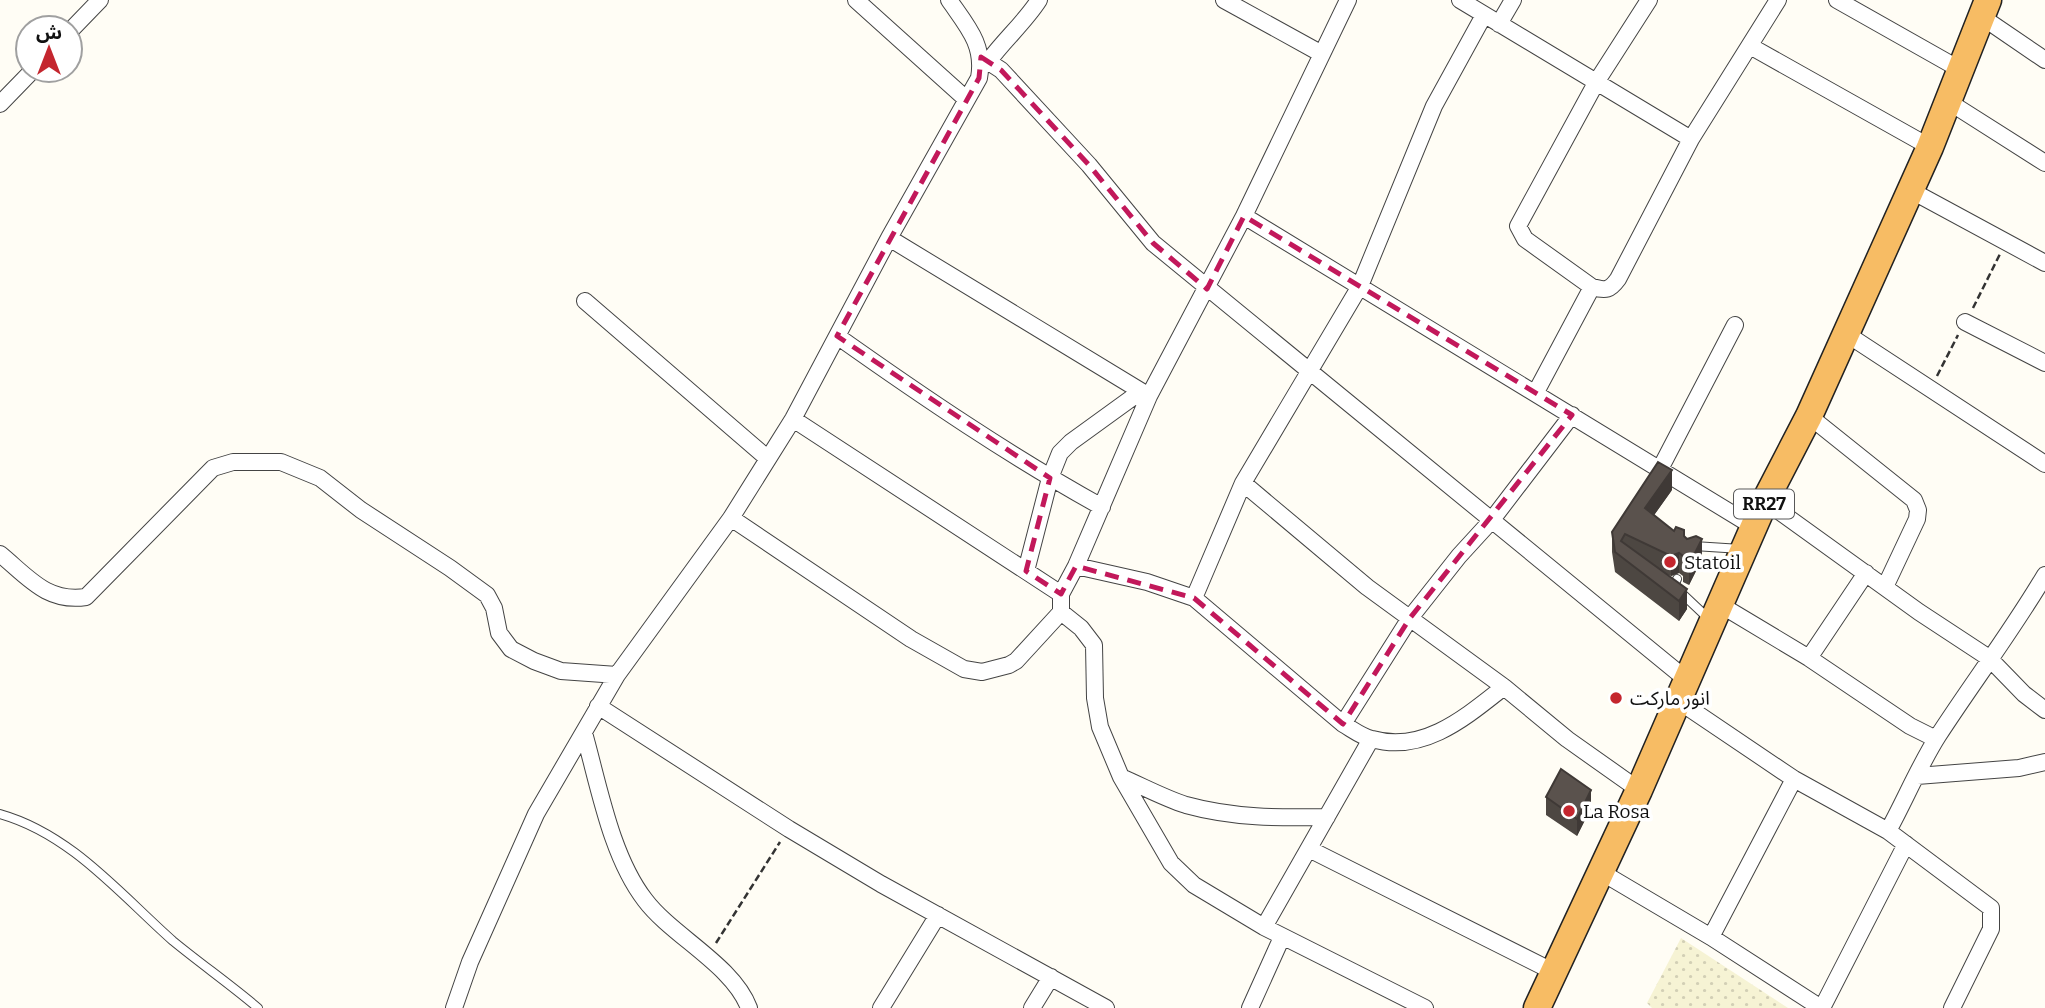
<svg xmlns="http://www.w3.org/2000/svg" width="2045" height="1008" viewBox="0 0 2045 1008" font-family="Bitter,'Noto Sans Arabic',serif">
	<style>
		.farmland { fill: url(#farmland-dots) }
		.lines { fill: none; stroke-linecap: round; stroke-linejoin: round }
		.service-casing { stroke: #444; stroke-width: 10 }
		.minor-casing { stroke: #444; stroke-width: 18 }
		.trunk-casing { stroke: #222; stroke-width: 29 }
		.path { stroke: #333; stroke-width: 2.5; stroke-dasharray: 7 3.5; stroke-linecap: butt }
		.service { stroke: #fff; stroke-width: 8 }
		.minor { stroke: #fff; stroke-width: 16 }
		.trunk { stroke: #f7bc64; stroke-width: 26 }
		.wall { fill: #4d4742 }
		.shaded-wall { fill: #3f3936 }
		.building { fill: #5a524d; stroke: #3f3936; stroke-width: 2 }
		.marked { fill: none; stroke: #c2185b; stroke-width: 5; stroke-dasharray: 14 9; stroke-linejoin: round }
		.poi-dot { fill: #c4262e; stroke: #fff; stroke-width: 2.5 }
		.labels { text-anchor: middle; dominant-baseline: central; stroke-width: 7; stroke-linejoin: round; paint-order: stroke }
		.shield { fill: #fff; stroke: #585858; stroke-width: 2 }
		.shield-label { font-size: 18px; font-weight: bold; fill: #111 }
		.poi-label { font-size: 19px; fill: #111; stroke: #fff; text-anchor: start }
	</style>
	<defs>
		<pattern id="farmland-dots" width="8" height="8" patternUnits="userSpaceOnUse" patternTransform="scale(1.75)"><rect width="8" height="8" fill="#f6f3d4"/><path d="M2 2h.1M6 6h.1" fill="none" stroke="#d2cfb5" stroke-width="1.8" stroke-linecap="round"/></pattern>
	</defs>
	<rect width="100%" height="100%" fill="#fffdf5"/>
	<path class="farmland" d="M1681,938L1788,1008H1652L1647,1003Z"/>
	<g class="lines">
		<defs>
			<path id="service" d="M1692,549L1694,546L1741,549
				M1677,579L1674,586L1710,620
				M0,814C71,834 120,894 173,941C201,964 231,985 258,1008"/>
			<path id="minor" d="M856,0L966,99
				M1224,0L1322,54
				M1348,0L1244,216L1149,396L1076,566L1061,594V612L1081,628L1094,645L1095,698L1100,727L1121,777L1171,863L1194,885L1264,927L1425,1008
				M1460,0L1691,139
				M1649,0L1597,81L1518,226L1525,239L1592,287C1606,291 1610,290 1618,279L1691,139L1778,0
				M1837,0L1961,70
				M1982,17L2045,60
				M1499,24L1513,0
				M70,31L100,0
				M1750,46L1930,147
				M981,57L1001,70L1089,165L1153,243L1687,680
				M988,62C1004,40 1025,22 1039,0
				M1949,102L2045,163
				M0,104L33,70
				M1910,190L2045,263
				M1244,216L1754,527
				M889,238L1149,396
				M585,301L767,458
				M1965,322L2045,363
				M1845,333L2045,464
				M837,336C923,397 1010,456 1102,507
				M1536,392L1592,287
				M1809,416L1914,500L1918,510L1917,519L1885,587
				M793,419L1061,594
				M1660,469L1735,325
				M1243,483L1367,587L1504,687L1567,739L1639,790
				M1765,501L1919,612L1989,658L2024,694L2045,710
				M731,518L911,639L964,669L982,672L1009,665L1016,661L1061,612
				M0,554C28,577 47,603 86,597L213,468L233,462H281L320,478L361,510L450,568L487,595L494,608L499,633L511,649L534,661L561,671L617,675
				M1076,566L1147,582L1194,598L1343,724C1352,729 1362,737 1372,739C1424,754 1467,716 1504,687
				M1026,571L1050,478L1060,453L1071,442L1140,392
				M1194,598L1243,483L1360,286L1434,106L1484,15
				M1719,604L1809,658L1910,726L1936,739
				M1809,658L1866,573
				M1677,700L1794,779L1888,831L1991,908V929L1952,1008
				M598,706L789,829L881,884L1106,1008
				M1343,724L1410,618L1459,556L1491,521L1572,415
				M584,733C599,786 611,856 645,900C672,936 733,965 749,1008
				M1917,776L2019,768L2045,762
				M1121,777C1142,786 1164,798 1186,805C1233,818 1279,818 1327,817
				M1888,831C1905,800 1919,766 1938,736C1973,682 2012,631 2045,575
				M1309,849L1554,972
				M1601,872L1711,937L1821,1008
				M1264,927L1371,739
				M1711,937L1794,779
				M454,1008L470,962L536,814L617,675L731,518L793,419L889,238L979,78C985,45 967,26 949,0
				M881,1008L938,915
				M1032,1008L1051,977
				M1250,1008L1282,937
				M1822,1008L1906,844"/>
			<path id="trunk" d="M1537,1008L1639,790L1765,501L1809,416L1930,147L1988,0"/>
		</defs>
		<use href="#service" class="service-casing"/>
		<use href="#minor" class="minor-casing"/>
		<use href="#trunk" class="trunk-casing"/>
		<path class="path" d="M1973,308L2000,254
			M1937,376L1958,335
			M716,943L780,842"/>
		<use href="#service" class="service"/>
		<use href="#minor" class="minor"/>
		<use href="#trunk" class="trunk"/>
	</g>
	<path class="wall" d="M1672,490L1654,515L1674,531L1684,536L1702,559L1689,585L1683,582V576L1679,573L1671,576L1666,574L1687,609L1679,621L1615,572L1612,552V532Z
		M1546,797L1591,808L1577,836L1546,815Z"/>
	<path class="shaded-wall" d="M1672,470V490L1645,528V508Z
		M1702,539V559L1689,585V565Z
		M1679,553V573L1671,576V556Z
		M1687,589V609L1679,621V601Z
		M1591,790V808L1577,836V819Z"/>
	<path class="building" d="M1658,462L1672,470L1645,508L1674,531L1676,527L1684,530V536L1687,539L1696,536L1702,539L1689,565L1683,562V556L1679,553L1671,556L1625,534L1621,541L1687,589L1679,601L1615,552L1612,532Z
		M1561,769L1591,790L1577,819L1546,797Z"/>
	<path class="marked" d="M981,57L1001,70L1089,165L1153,243L1207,289L1244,216L1572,415L1410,618L1343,724L1194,598L1076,566L1061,594L1026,571L1050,478L837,336L979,78Z"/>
	<g class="poi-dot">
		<circle cx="1670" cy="562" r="7"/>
		<circle cx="1616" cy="698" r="7"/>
		<circle cx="1569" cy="811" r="7"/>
	</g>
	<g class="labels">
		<rect class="shield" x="1734" y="489.5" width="60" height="29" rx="5"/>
		<g class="shield-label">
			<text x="1764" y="504">RR27</text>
		</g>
		<g class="poi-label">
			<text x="1684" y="562">Statoil</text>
			<text x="1630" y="698">انور ماركت</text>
			<text x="1583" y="811">La Rosa</text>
		</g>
	</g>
	<g transform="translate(49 49)"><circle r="33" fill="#ffffff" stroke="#a0a0a0" stroke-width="2"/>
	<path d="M0-5L12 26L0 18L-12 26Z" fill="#c4262e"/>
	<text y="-10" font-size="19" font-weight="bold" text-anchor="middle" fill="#111111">ش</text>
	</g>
</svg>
